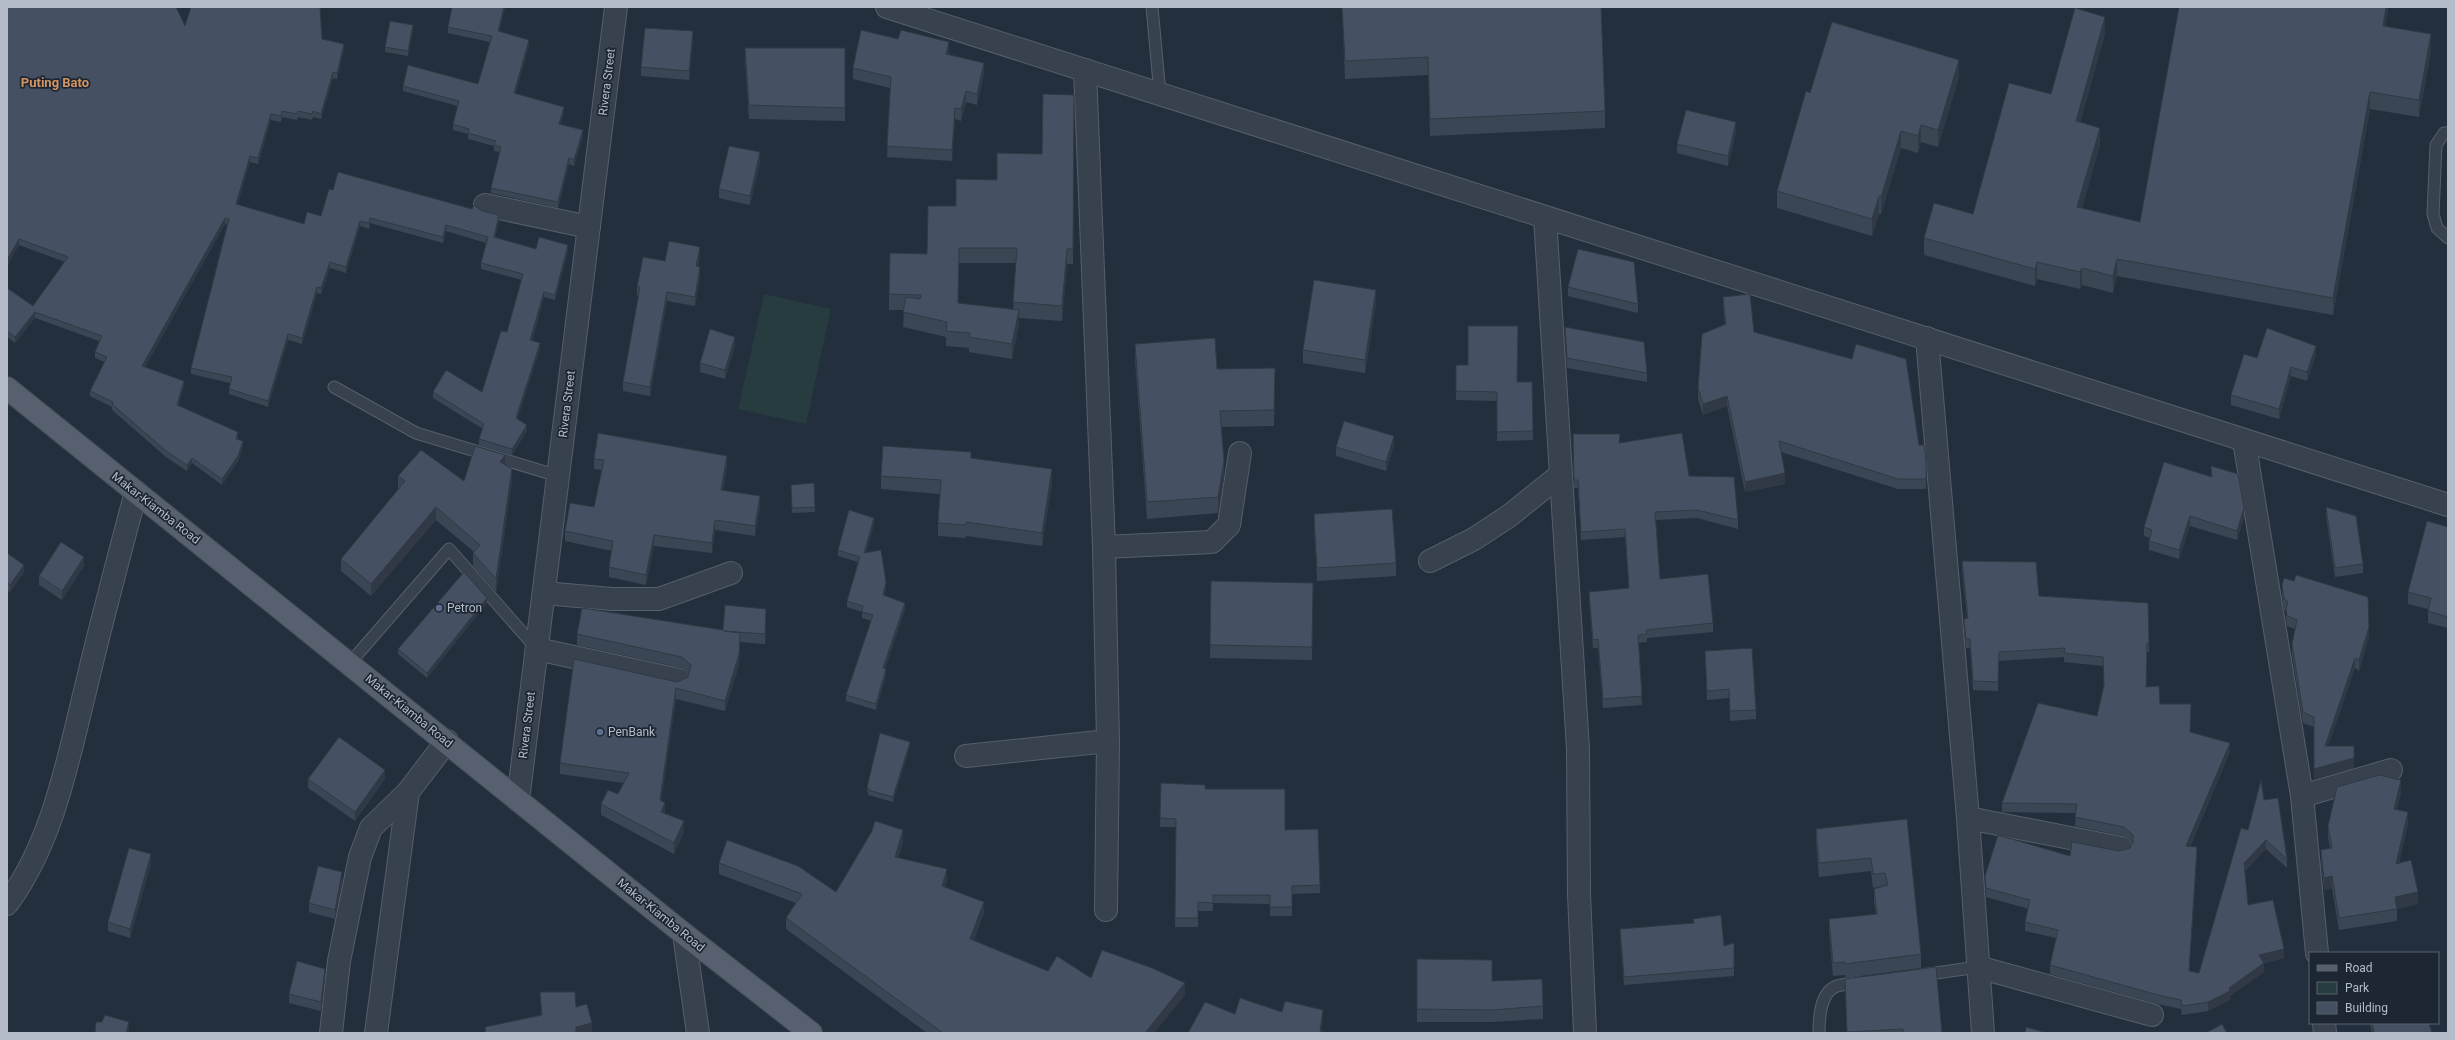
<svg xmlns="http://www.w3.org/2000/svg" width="2455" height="1040" viewBox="0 0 2455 1040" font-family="Roboto,sans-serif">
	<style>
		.green { fill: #263c3f }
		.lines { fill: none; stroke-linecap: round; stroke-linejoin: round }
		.service-casing { stroke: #565f6c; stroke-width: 13 }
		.minor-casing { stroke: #565f6c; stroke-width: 24 }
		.tertiary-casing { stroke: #565f6c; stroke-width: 24 }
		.primary-casing { stroke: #414a57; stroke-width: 24 }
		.service { stroke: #38414e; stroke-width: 11 }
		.minor { stroke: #38414e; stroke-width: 22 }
		.tertiary { stroke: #38414e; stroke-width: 22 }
		.primary { stroke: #56606e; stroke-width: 22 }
		.wall { fill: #3b4654; fill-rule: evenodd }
		.shaded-wall { fill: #303945 }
		.building { fill: #455162; stroke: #303945 }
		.service-dot { fill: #5c6f8a; stroke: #1d2633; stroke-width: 1.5 }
		.labels { text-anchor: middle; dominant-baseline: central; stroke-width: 3.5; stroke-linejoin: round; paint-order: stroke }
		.street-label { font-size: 12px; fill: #b4bcc9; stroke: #1d2633 }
		.poi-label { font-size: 12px; fill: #b4bcc9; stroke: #1d2633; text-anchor: start }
		.neighbourhood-label { font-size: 13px; font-weight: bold; fill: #d59563; stroke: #1d2633 }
	</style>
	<rect width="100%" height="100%" fill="#242f3e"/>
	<path class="green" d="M764,294L831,309L806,424L738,409Z"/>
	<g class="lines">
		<defs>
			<path id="service" d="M1152,7L1160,94
				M2448,133H2444L2436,145L2433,214L2437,228L2448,238
				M334,387L416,433L558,476
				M350,663L449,549L537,649
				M1922,975L1978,967
				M1819,1033C1819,1018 1820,992 1837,986C1844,984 1852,984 1859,983"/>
			<path id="minor" d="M1085,70L1104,547L1108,741L1106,910
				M485,205L589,227
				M1545,217L1578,749L1579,894L1585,1033
				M1927,338L1968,818L1983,1033
				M2244,440L2302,796L2317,953
				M1104,547L1212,542L1229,525L1240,453
				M1430,561L1474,539L1509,516L1560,475
				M544,593L612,599H659L731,573
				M537,649L679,680
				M966,756L1108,741
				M2302,796L2391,770
				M1968,818L2121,848
				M7,904C54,840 68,759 87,683C102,619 119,556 136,492
				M684,934L698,1033
				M1978,967L2152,1015
				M2324,1023L2325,1033
				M331,1033L339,961L360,857L371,828L408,792
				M376,1033L408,792L447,741"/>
			<path id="tertiary" d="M887,7L2448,505
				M518,800L616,7"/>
			<path id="primary" d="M7,388L684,934L811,1033"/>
		</defs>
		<use href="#service" class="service-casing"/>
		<use href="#minor" class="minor-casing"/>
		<use href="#tertiary" class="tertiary-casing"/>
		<use href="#primary" class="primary-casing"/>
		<use href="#service" class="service"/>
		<use href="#minor" class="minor"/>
		<use href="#tertiary" class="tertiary"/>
		<use href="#primary" class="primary"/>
	</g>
	<path class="wall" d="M7,7L185,26L322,39L344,49L337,79L333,78L321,119L313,117L312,120L298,117L297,120L282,117L281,122L271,120L258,164L250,162L237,204L304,224L321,216L333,190L482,211L499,221L495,238L536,249L568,251L555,300L544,297L532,341L540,349L517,419L527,431L512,455L479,445V439L483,429L433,398V392H482L507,332L522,280L481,269V263L486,243L446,231L443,243L370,223L369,229L360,226L346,273L330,268L321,294L317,293L302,344L288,340L268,407L229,394V389L230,383L191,374V368L227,225L225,224L145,367L184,386L178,405L238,437V439L243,447L238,461L222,485L192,463L187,471L166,457L112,410V407L90,396V391L105,362L95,358V352L99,341L35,318L15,343L7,337V288L33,306L65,262L19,245L7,266Z
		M452,7H505L499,31L529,46L515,94L564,112L560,124L583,136L574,166L569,164L558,208L491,193V188L500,152L494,151V146L468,139V134L453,130V124L458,106L403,91V86L478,84L490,42L448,33V27Z
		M1342,7H1601L1605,111V128L1430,136L1428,75L1345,79Z
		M2388,7L2385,26L2431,51L2419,117L2370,109L2333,315L2117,276L2113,293L2082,285L2080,289L2037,279L2035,286L1924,255V238L1973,214L2051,94L2105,34L2080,123L2100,145L2082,208L2140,222Z
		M413,30L408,56L385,52V47Z
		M693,40L689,80L641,76V67Z
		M745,48H845V121L749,119L745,61Z
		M949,53L948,55L984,74L977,105L966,102L961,121L955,119L952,161L887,157L890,88L853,79V68Z
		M1959,77L1938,147L1921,142L1918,153L1901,148L1881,214H1879L1872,236L1777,208V191L1810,93Z
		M1074,95L1073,264H1067L1062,321L1019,318V325L1012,359L969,352V348L946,346V337L903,327L904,310H889V294L927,254L956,206L997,180L1042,154ZM959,263H1016L1013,309L958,303Z
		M1736,131L1728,166L1677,153V144Z
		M760,162L750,205L719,198V189Z
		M700,256L698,267L700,276L695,306L667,301L650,396L623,391V382L639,296H637V287L665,261Z
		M1568,287L1638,304V313L1568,296Z
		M1723,297L1754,332L1919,445L1926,460V489H1898L1781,452L1785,484L1745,492L1727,406L1703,415L1698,399V388L1725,324L1723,307Z
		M1376,303L1365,373L1303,363V350Z
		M1565,327L1647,373V382L1567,368Z
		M1135,344L1217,369L1275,384L1274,426L1221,427L1224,478L1218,513L1147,519L1135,360Z
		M735,346L725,379L700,372V363Z
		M2316,355L2307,381L2291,376L2279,419L2231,405V395L2257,358Z
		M1456,365L1517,382H1532L1533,440L1497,441V401L1456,400Z
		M1573,434L1620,443L1689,476L1738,520V529L1697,518L1656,520L1660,579L1713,623V632L1647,638V642L1639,643L1642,705L1603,708L1598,648H1593L1589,601V592L1629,588L1625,537L1581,540L1578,488H1574Z
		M1394,445L1386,471L1336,456V447Z
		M971,458L1052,483L1042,546L966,536V538L938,536V523L940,494L881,489V476Z
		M594,459L727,466L723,490L760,506L755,536L715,530L712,553L654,546L646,585L609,577V567L612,551L565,541V531L594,507L602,470L594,469Z
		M505,465L512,481L496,592L473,566V553L474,552L436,520L371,596L341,571V559L399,489L398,488V476L464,481Z
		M2211,466L2244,517L2237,540L2190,526L2179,559L2149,550V541L2150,538L2144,536V527L2211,477Z
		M791,485L815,507V512L792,513Z
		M2326,507L2363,564V573L2335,577L2326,516Z
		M1314,514L1396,563V576L1317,581L1314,528Z
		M874,524L866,553L886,588L884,596L905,609L885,669L886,675L876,710L846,701V695L872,621L862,618V612L847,607V601L858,562L838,556V550Z
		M2448,527V628L2428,623V609L2408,604V592Z
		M7,553L24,572L10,592L8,591Z
		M1962,561L2039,596L2148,603L2149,652H2147L2146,687L2160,704L2190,732L2230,752L2190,847L2197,856L2189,971L2199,973L2248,830L2264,800L2287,859V868L2266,849L2245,871L2248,905L2284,958L2264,963V972L2230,996V1000L2208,1011L2182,1015L2181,1009L2158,1004L2050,974V965L2056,938L2025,931V922L2029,909L1986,897L1985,876L2070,856L2119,851L2130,848L2132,843L2124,836L2075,826L2076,813L2002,812V803L2097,716L2104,686L2103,666L2064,662V657L1999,661L1998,691L1973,690L1970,648H1966L1964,628V619L1967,618L1962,570Z
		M84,566L62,600L39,585V576Z
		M1211,581L1313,583L1312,660L1210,658Z
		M2282,585L2369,637L2359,671L2355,668L2328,746L2354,768L2314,779V727L2303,723L2292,655V644L2295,629L2287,626L2286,619V611L2284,610L2282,595Z
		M487,603L427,678L398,654V649Z
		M766,620L765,644L740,642L739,665L725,711L676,699L661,801L665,814L684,832L674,854L601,815V804L618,794L624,783L560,774V763L677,682L688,677L689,674L682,668L577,645V634L723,630Z
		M1705,651L1756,710V719L1730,721L1729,698L1707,700Z
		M910,746L893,802L868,795V792H867V787Z
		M308,779H385L355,821L308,788Z
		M1161,783L1205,789L1285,830L1320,885V893L1292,894V916H1270V904L1213,903V911H1198V927H1175L1176,827H1160Z
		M2401,792L2397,809L2408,824L2399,863L2418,904L2397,909V921L2339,930L2332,888L2324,890L2321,862V850L2330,848L2328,838V826Z
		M1907,819L1921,954V968L1845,978V975L1833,976L1829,932V919L1876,914L1874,903V889L1882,886L1873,888L1871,871L1819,877L1816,842V829Z
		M903,841L898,858L947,881L945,887L984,913L974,940L1048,971L1185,995L1154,1033H927L786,929V918L796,903L719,874V863L836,892Z
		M151,864L130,938L108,931V922Z
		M342,882L335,919L309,912V903Z
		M1693,919L1724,946L1734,943V976L1624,985L1620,938V929L1693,923Z
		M1417,959L1492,981L1543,1006V1019L1492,1022H1417Z
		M325,978L321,1011L289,1003V994Z
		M1845,979L1942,1033H1847Z
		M540,992L576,1007L592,1033H485V1027L541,1015Z
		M2370,1023H2429L2432,1033H2372Z"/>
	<path class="shaded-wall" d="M504,7H505L498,37V31Z
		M2386,7H2388V9L2383,43V26Z
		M2105,17V34L2076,138V121Z
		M413,25V30L408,56V51Z
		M693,31V40L689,80V71Z
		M2431,34V51L2419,117V100Z
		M529,40V46L514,99V93Z
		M949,42V53L946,65V54Z
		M344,44V49L337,79V73Z
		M1959,60V77L1938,147V130Z
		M984,63V74L977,105V94Z
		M333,72V78L321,119V114Z
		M966,91V102L961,121V109Z
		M2370,92V109L2333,315V298Z
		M564,107V112L559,130V124Z
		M955,108V119L952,161V150Z
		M282,111V117L281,122V116Z
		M271,114V120L258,164V158Z
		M1736,122V131L1728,166V156Z
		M1921,125V142L1918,153V136Z
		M2100,128V145L2077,224V207Z
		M583,130V136L574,166V160Z
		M1901,131V148L1881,214V197Z
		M760,152V162L750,205V196Z
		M250,156V162L236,210V204Z
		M569,158V164L558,208V202Z
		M1879,196V214L1872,236V219Z
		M499,215V221L494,243V237Z
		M225,218V224L142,372V366Z
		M370,218V223L369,229V223Z
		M360,221V226L346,273V267Z
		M446,225V231L443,243V237Z
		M19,239V245L7,266V260Z
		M568,245V251L555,300V295Z
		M700,247V256L696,276V266Z
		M1067,249V264L1062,321V306Z
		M2117,259V276L2113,293V276Z
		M330,262V268L321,294V288Z
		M2037,262V279L2035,286V269Z
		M700,267V276L695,306V297Z
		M2082,268V285L2080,289V272Z
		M317,287V293L302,344V338Z
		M1376,290V303L1365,373V360Z
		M544,292V297L530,346V340Z
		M667,292V301L650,396V387Z
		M1019,310V325L1012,359V344Z
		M35,312V318L15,343V337Z
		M288,334V340L268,407V401Z
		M735,337V346L725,379V370Z
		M540,343V349L516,424V418Z
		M2316,346V355L2307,381V372Z
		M2291,367V376L2279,419V409Z
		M1275,368V384L1274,426V410Z
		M184,381V386L177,411V405Z
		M1727,396V406L1703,415V404Z
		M527,425V431L512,455V449Z
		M1394,436V445L1386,471V462Z
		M243,441V447L238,461L222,485V479Z
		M505,455V467L500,462Z
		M727,456V466L721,500V490Z
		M192,458V463L187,471V465Z
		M1224,461V478L1218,513V497Z
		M512,469V481L496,592V579Z
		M1052,469V483L1042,546V533Z
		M1785,473V484L1745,492V482Z
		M760,496V506L755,536V526Z
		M436,507V520L371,596V584Z
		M2244,508V517L2237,540V531Z
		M2190,516V526L2179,559V550Z
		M874,518V524L864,559V553Z
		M715,520V530L712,553V543Z
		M654,535V546L646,585V575Z
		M84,557V566L62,600V591Z
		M24,565V572L10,592V585Z
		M886,582V588L883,601V595Z
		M8,583V591L7,593V586Z
		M487,598V603L427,678V673Z
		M905,603V609L883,674V668Z
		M766,609V620L765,644V634Z
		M2369,627V637L2359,671V660Z
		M740,633V644L739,665L725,711V701Z
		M2355,658V668L2325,756V746Z
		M886,669V675L876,710V704Z
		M676,688V699L660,811V800Z
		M910,742V746L893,802V797Z
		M2230,743V752L2186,855V846Z
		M2354,746V768L2314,779V769Z
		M385,770V779L355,821V812Z
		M2401,780V792L2394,821V809Z
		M665,803V814L661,812Z
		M2408,812V824L2396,875V864Z
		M684,821V832L674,854V843Z
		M903,830V841L895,868V857Z
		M2266,840V849L2244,872V863Z
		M2197,847V856L2189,980V971Z
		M151,854V864L130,938V929Z
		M947,869V881L942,898V886Z
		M342,872V882L335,919V910Z
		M2332,876V888L2324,890V878Z
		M2418,892V904L2395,909V897Z
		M984,902V913L970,950V939Z
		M2284,949V958L2259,964V955Z
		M2264,963V972L2230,996V1000L2208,1011V1002Z
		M325,969V978L321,1011V1002Z
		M1185,983V995L1154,1033H1145Z
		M1323,1010V1017L1321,1033L1320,1031Z
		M129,1022V1029L128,1033H126Z
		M592,1023V1033H576V1027Z"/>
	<path class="building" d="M7,7H176L185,26L191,7H320L322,39L344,44L337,73L333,72L321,114L313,111L312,114L298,111L297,114L282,111L281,116L271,114L258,158L250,156L236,204L304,224L307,212L321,216L329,189L333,190L338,172L472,209L474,205L482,211L499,215L494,237L536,249L539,237L568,245L555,295L544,292L530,340L540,343L516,418L527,425L512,449L479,439L484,424L433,392L446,370L482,392L501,331L507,332L523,274L481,263L488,237L446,225L443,237L370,218L369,223L360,221L346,267L330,262L321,288L317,287L302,338L288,334L268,401L229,389L232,377L191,368L229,219L225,218L142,366L184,381L177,405L238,432L236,439L243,441L238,456L222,479L192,458L187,465L166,451L112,404L113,402L90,391L107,357L95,352L102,336L35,312L15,337L7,331V288L33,306L68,257L19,239L7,260Z
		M452,7H504L498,31L529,40L514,93L564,107L559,124L583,130L574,160L569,158L558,202L491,188L501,147L494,145L496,141L468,133L469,129L453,124L459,101L403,86L408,65L478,84L492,36L448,27Z
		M1342,7H1601L1605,111L1430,119L1428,57L1345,61Z
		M2179,7H2386L2383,26L2431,34L2419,100L2370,92L2333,298L2117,259L2113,276L2082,268L2080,272L2037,262L2035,269L1924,238L1934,203L1973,214L2009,83L2051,94L2075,8L2105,17L2076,121L2100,128L2077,207L2140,222Z
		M390,21L413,25L408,51L385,47Z
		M1832,22L1959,60L1938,130L1921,125L1918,136L1901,131L1881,197L1879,196L1872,219L1777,191L1806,91L1810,93Z
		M645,28L693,31L689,71L641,67Z
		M861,30L898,39L901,30L949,42L946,54L984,63L977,94L966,91L961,109L955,108L952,150L887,146L891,77L853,68Z
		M745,48H845V108L749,105Z
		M1043,94L1074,95L1073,249H1067L1062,306L1013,302L1017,248H959L958,303L1019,310L1012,344L969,337L970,333L946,331L947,322L903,312L906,297L920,299L921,295L889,294L890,253L927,254L928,206H956V179L997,180V153L1042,154Z
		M1686,110L1736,122L1728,156L1677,144Z
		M729,146L760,152L750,196L719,189Z
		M669,241L700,247L696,266L700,267L695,297L667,292L650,387L623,382L640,287H637L643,257L665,261Z
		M1578,249L1634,262L1638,304L1568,287Z
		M1314,280L1376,290L1365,360L1303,350Z
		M1750,294L1754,332L1852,359L1856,344L1906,359L1919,445H1924L1926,460V479H1898L1779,441L1785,473L1745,482L1727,396L1703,404L1698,388L1702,334L1726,324L1723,297Z
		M1468,326H1518L1517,382H1532L1533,431L1497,432V392L1456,391V365H1468Z
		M1565,327L1644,342L1647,373L1567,358Z
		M2267,328L2316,346L2307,372L2291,367L2279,409L2231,395L2244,354L2257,358Z
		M710,329L735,337L725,370L700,363Z
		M1215,338L1217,369L1275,368L1274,410L1220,411L1224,461L1218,497L1147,502L1135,344Z
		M1344,421L1394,436L1386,462L1336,447Z
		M598,433L727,456L721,490L760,496L755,526L715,520L712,543L654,535L646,575L609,567L613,541L565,531L570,503L594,507L604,460L594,459Z
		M1682,433L1689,476L1734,477L1738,520L1697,510L1655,512L1660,579L1708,574L1713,623L1646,630L1647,634L1638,635L1642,696L1603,699L1598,639L1593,640L1589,592L1629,588L1625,529L1581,532L1578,480H1574L1573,434H1620L1619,443Z
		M475,446L505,455L500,462L512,469L496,579L473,553L480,545L436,507L371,584L341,559L405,481L398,476L421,450L464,481Z
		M883,446L971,452V458L1052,469L1042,533L966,522V525L938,523L941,480L881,476Z
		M2164,462L2212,477L2211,466L2238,474L2244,508L2237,531L2190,516L2179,550L2149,541L2152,530L2144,527Z
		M814,483L815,507L792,508L791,485Z
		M2326,507L2356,516L2363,564L2335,568Z
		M1392,509L1396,563L1317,568L1314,514Z
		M849,510L874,518L864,553L881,550L886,582L883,595L905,603L883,668L886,669L876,704L846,695L873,615L862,612L863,606L847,601L860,557L838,550Z
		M2427,521L2448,527V617L2428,611L2431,598L2408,592Z
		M61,542L84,557L62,591L39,576Z
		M7,553L24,565L10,585L8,583L7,586Z
		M1962,561L2036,562L2039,596L2148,603L2149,643H2147L2146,687L2159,686L2160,704H2191L2190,732L2230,743L2186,846L2197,847L2189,971L2199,973L2241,828L2248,830L2261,780L2264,800L2278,798L2287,859L2266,840L2244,863L2248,905L2273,900L2284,949L2259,955L2264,963L2229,988L2230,991L2208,1002L2182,1006L2181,1000L2158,995L2050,965L2058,930L2025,922L2030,900L1986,888L1985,876L1998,835L2070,856L2072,842L2119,851L2130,848L2133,842V835L2124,827L2075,817L2077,804L2002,803L2038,703L2097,716L2104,685L2103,657L2064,653L2065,648L1999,652L1998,682L1973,681L1970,639H1966L1964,619L1968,618Z
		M464,572L487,598L427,673L398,649Z
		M2296,575L2368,597L2369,627L2359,660L2355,658L2325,746H2354V758L2314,769V717L2303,712L2292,644L2297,620L2287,616L2286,609L2288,602L2284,599L2282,585L2284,578L2294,581Z
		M1211,581L1313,583L1312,647L1210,645Z
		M725,605L766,609L765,634L724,631L740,633L739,654L725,701L676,688L660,800L665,803L661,812L684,821L674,843L601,804L608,790L618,794L629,773L560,763L574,659L677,682L688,677L691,665L682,657L577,634L582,608L723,630Z
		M1752,648L1756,710L1730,711L1729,689L1707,691L1705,651Z
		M880,733L910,742L893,797L868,790L869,788L867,787Z
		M339,737L385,770L355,812L308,779Z
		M2379,775L2401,780L2394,809L2408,812L2396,864L2411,860L2418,892L2395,897L2397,909L2339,918L2332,876L2324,878L2321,850L2332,848L2328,826L2337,787Z
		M1161,783L1205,785V789H1285V830L1318,829L1320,885L1292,886V907H1270V895H1213V903L1198,902V918H1175L1176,819L1160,818Z
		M1907,819L1921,954L1845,964V962L1833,963L1829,919L1877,914L1874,889L1888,885L1885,873L1873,874L1871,858L1819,863L1816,829Z
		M875,821L903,830L895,857L947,869L942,886L984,902L970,939L1048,971L1057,956L1091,978L1102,950L1152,968L1185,983L1145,1033H943L786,918L802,894L719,863L727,840L798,866L836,892L872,831Z
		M129,848L151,854L130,929L108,922Z
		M318,866L342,872L335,910L309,903Z
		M1721,915L1724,946L1734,943V968L1624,977L1620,929L1694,923L1693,919Z
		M1417,959L1492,960V981L1542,979L1543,1006L1492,1010L1417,1009Z
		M297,961L325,969L321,1002L289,994Z
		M1936,967L1942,1033H1904L1903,1029L1847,1032L1845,979Z
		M540,992H575L576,1007L587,1004L592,1023L576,1027V1033H486L485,1027L542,1015Z
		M1240,998L1282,1012L1285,1001L1323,1010L1320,1031L1327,1033H1188L1205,1002L1235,1014Z
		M105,1015L129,1022L126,1033H95L96,1022H102Z
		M2372,1023H2429L2432,1033H2374Z
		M2222,1024L2227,1033H2206Z
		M2026,1027L2047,1033H2025Z"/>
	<g class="service-dot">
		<circle cx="439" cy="608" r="4"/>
		<circle cx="600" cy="732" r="4"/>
	</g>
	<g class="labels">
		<g class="street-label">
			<text transform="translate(607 82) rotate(-83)">Rivera Street</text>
			<text transform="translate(567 404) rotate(-83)">Rivera Street</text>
			<text transform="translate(156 508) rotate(38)">Makar-Kiamba Road</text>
			<text transform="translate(409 711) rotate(39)">Makar-Kiamba Road</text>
			<text transform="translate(527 725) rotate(-83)">Rivera Street</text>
			<text transform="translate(661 915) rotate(39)">Makar-Kiamba Road</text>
		</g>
		<g class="poi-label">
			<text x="447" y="608">Petron</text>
			<text x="608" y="732">PenBank</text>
		</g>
		<g class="neighbourhood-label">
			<text x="55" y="82">Puting Bato</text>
		</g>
	</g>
	<rect width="2455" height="1040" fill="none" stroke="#b4bcc9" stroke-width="16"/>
	<rect x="2309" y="952" width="130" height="72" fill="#1d2633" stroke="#59626f"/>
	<rect x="2317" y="965" width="20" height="6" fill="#56606e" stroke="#59626f"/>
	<text x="2345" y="972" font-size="12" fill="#b4bcc9">Road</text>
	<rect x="2317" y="982" width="20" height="12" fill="#263c3f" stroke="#59626f"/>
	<text x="2345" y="992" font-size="12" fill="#b4bcc9">Park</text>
	<rect x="2317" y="1002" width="20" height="12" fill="#455162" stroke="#59626f"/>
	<text x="2345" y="1012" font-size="12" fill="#b4bcc9">Building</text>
</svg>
